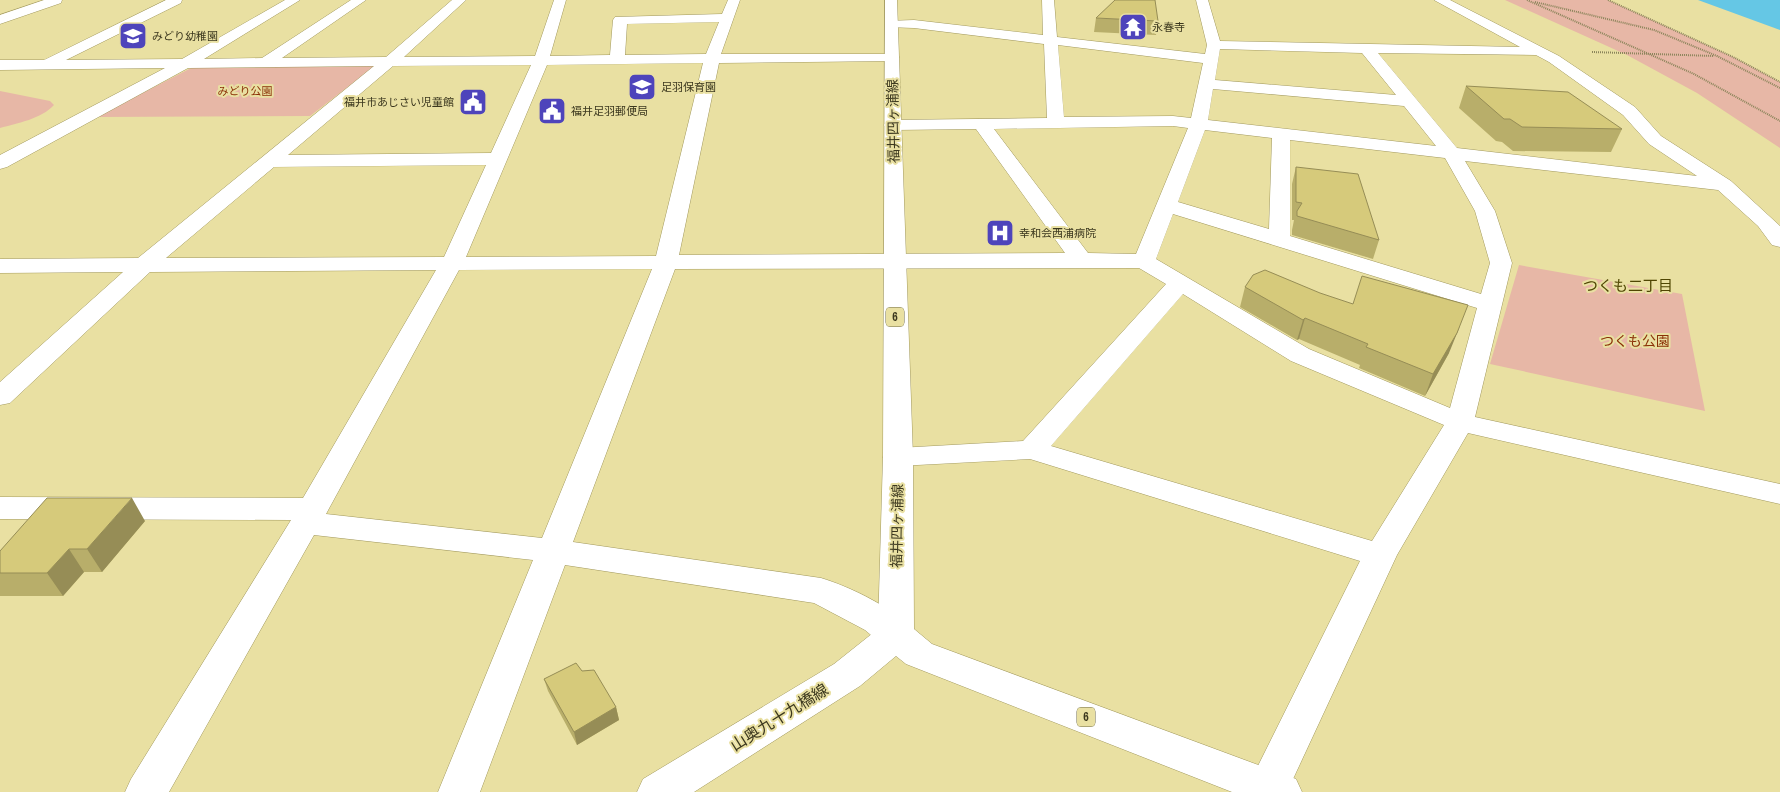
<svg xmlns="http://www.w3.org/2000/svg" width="1780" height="792" viewBox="0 0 1780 792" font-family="'Archivo Narrow','Noto Sans JP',sans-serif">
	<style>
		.green { fill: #e7b7a6 }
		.water { fill: #65c7e5 }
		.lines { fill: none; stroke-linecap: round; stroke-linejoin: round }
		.minor-casing { stroke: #a2995e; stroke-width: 1 }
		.major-casing { stroke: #a2995e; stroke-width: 1 }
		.path { stroke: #8a845a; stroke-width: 2; stroke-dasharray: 1 1; stroke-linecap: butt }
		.minor { fill: #fff; fill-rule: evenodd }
		.major { fill: #fff; fill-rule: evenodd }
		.wall { fill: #b8ae6a }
		.shaded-wall { fill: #968d56 }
		.building { fill: #d6ca7b; stroke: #968d56 }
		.labels { text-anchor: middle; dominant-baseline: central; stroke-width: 4; stroke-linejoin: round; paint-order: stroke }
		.far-poi-label { font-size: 11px; fill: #3b371e; stroke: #e9e0a2; text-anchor: start }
		.far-park-label { font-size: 11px; fill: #8b3107; stroke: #e9e0a2 }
		.shield { fill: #e9e0a2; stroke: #6f6a46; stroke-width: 1 }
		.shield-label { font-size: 12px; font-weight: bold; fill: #3b371e }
		.street-label { font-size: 14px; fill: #3b371e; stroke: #e9e0a2 }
		.park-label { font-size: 14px; fill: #8b3107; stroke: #e9e0a2 }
		.neighbourhood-label { font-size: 15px; fill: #4f4603; stroke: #e9e0a2 }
		.near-street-label { font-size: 16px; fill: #3b371e; stroke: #e9e0a2 }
	</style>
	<rect width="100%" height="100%" fill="#e9e0a2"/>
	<path class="green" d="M1505,0H1608L1733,57L1780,82V148L1697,93L1627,55Z
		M379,63L310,116L96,117L195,66Z
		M0,91L50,101L54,105C41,119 18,123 0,128Z
		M1519,265L1682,294L1705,411L1490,364Z"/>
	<path class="water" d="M1698,0H1780V30Z"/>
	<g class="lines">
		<defs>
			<path id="minor" d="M44,0H62L61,3L0,24V15Z
				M166,0H182L181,3L66,60L182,59L285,0H300L204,59L262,58L351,0H366L282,58L386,57L452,0H466L404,57L535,56L554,0H566L550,56L610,55L613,20L615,17L722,14L728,0H740L721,54H897L899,57L897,60L892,61L719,63L679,255L1065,253L976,129L893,130L887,129L884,125L887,121L893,120L1047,118L1044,44L914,28L887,27L885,24L887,21L914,20L1043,35L1042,0H1054L1057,37L1205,54L1207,45L1196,0H1208L1220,41L1520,47L1434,0H1450L1559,56L1635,107L1661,136L1731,181L1780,226V247L1772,245L1758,226L1718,190L1465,161L1495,211L1512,263L1475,417L1780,484V504L1468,433L1397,555L1287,792H1245L1360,561L1030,459L898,466L887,464L883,457L887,450L898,448L1023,441L1166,284L1139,268L675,269L573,542L821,578C848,586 901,610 914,635L909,645L896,649L883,645L865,630L814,603L565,565L480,792H438L533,560L314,535L169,792H125L131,779L291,520L0,519V497L303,498L436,270L150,272L10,403L0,405V382L123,272L0,273V259L138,258L374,66L188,68L7,167L0,169V155L165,68L0,70V60H44ZM719,22L706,54L625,55L627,24ZM1058,45L1203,63L1191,118L1173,116L1064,117ZM1220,49L1362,53L1396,95L1215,80ZM1378,53L1536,55L1549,62L1623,115L1649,144L1697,176L1457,148ZM703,63L656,256L466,257L547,65ZM531,65L491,153L288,155L393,66ZM1213,89L1404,106L1436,146L1208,120ZM1173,126L1188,128L1136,254L1088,253L994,129ZM1205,130L1272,138L1269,229L1178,202ZM1290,140L1445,158L1475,211L1490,263L1481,294L1290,236ZM486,165L444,257L166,258L274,167ZM1173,214L1477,308L1450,408L1309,349L1156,259ZM652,269L542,538L326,514L459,270ZM1183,294L1291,361L1444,425L1372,541L1051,446Z"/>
			<path id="major" d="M885,0H897L913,457L914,629L932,644L1296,779L1302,792H1232L906,664L896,656L860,686L694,792H637L643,779L834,664L878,629L883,457Z"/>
		</defs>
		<use href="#minor" class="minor-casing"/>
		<use href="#major" class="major-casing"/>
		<path class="path" d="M1527,0L1694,74L1780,121
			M1608,0L1733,57L1780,82
			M1535,2L1654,30L1717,56L1780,88
			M1592,52L1714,56"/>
		<use href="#minor" class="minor"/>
		<use href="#major" class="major"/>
	</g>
	<path class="wall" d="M1096,18L1158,21L1156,35L1094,32Z
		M1466,86L1622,129L1611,152L1513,151L1502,142L1496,141L1459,108Z
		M1296,167L1379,240L1373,259L1292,235V230L1294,220H1292V184Z
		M1245,287L1449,353L1425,396L1359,368L1360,365L1299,339L1297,340L1240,307Z
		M145,521L102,572H84L63,596H0V551Z
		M582,671L616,707L619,720L577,745L548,691L544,679Z"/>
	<path class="shaded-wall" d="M1305,318L1299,339L1297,340L1303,320Z
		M1460,326L1449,353L1425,396L1433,374Z
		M132,498L145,521L102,572L87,549Z
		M69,549L84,572L63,596L47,573Z
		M616,707L619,720L577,745L574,732Z"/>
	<path class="building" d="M1115,0H1155L1158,21L1096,18Z
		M1466,86L1568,92L1622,129L1522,127L1510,119H1504Z
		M1296,167L1358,174L1379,240L1297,216V211L1302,203L1296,202Z
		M1265,270L1320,293L1353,304L1362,276L1468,305L1457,333L1433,374L1366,347L1368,344L1305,318L1303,320L1245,287L1253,275Z
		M47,498H132L87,549H69L47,573H0V551Z
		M576,663L582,671L594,670L616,707L574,732L544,679Z"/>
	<defs>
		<symbol id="temple-square" viewBox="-11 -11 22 22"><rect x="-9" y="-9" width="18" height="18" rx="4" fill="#4e44bb" stroke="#e9e0a2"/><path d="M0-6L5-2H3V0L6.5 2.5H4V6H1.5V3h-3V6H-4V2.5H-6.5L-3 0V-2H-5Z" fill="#fff"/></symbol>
		<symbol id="school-square" viewBox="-11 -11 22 22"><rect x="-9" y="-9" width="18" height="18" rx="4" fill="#4e44bb" stroke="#e9e0a2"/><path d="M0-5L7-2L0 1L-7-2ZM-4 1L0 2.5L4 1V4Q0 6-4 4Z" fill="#fff"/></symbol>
		<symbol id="civic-square" viewBox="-11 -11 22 22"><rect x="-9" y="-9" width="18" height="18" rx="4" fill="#4e44bb" stroke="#e9e0a2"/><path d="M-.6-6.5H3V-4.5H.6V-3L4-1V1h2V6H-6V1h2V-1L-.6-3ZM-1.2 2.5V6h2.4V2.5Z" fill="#fff"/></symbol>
		<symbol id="hospital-square" viewBox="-11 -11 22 22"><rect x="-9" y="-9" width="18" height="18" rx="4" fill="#4e44bb" stroke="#e9e0a2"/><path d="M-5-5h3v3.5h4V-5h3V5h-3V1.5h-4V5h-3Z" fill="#fff"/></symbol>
	</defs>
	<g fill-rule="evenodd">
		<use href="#temple-square" x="1117" y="11" width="32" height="32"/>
		<use href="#school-square" x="117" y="20" width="32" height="32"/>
		<use href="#school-square" x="626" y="71" width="32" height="32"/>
		<use href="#civic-square" x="457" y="86" width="32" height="32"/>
		<use href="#civic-square" x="536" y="95" width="32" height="32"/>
		<use href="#hospital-square" x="984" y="217" width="32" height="32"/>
	</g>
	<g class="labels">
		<g class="far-poi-label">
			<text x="1152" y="27">永春寺</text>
			<text x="152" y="36">みどり幼稚園</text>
			<text x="661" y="87">足羽保育園</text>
			<text x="454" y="102" text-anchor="end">福井市あじさい児童館</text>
			<text x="571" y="111">福井足羽郵便局</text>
			<text x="1019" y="233">幸和会西浦病院</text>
		</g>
		<g class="far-park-label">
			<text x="245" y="91">みどり公園</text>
		</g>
		<g class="shield">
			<rect x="886" y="307.5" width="18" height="19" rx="4"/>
			<rect x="1077" y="707.5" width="18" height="19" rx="4"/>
		</g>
		<g class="shield-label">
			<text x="895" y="317">6</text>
			<text x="1086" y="717">6</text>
		</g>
		<g class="street-label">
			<text transform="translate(893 121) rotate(-91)">福井四ヶ浦線</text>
			<text transform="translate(897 526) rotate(-89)">福井四ヶ浦線</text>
		</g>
		<g class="park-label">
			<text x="1635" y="341">つくも公園</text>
		</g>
		<g class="neighbourhood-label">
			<text x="1628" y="285">つくも二丁目</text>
		</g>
		<g class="near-street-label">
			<text transform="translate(779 717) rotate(-32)">山奥九十九橋線</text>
		</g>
	</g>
</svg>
